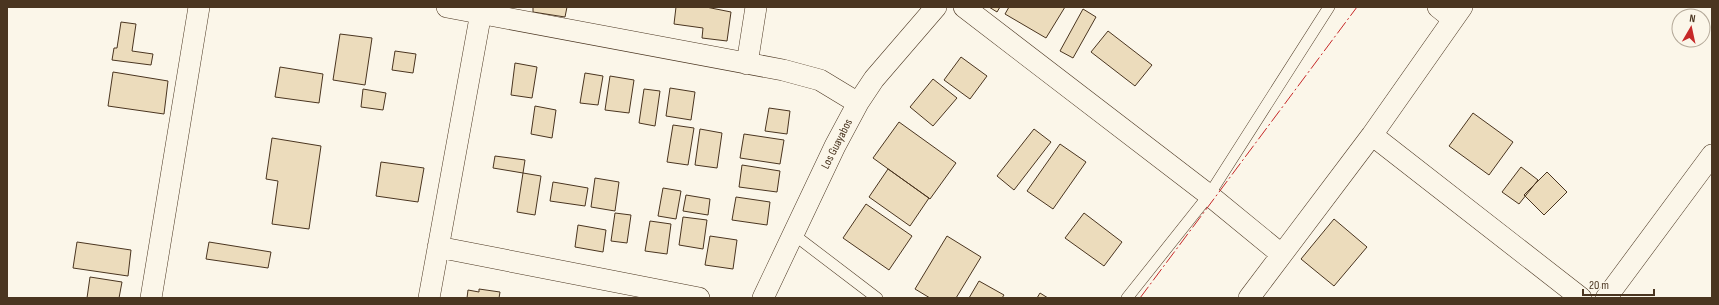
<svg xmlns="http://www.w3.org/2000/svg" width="1719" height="305" viewBox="0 0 1719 305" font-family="'Sofia Sans Condensed',sans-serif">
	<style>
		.building { fill: #ecdcbc; stroke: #4a3520 }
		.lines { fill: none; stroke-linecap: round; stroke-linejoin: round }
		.lane-casing { stroke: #4a3520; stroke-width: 12 }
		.street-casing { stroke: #4a3520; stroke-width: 22 }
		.lane { stroke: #fbf6e9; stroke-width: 11 }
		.street { stroke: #fbf6e9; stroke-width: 21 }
		.power { stroke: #c62828; stroke-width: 1; stroke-dasharray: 14 3 2 3; stroke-linecap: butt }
		.labels { text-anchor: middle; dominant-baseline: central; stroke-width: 3; stroke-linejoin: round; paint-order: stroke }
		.street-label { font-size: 12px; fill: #4a3520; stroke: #fbf6e9 }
	</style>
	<rect width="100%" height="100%" fill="#fbf6e9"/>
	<path class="building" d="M533,7H567L565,17L533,12Z
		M676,7H706L731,12L727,41L702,38L703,28L674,24Z
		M989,7H1000L997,12Z
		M1009,7H1065L1046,38L1005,14Z
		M1083,9L1096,17L1073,58L1060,51Z
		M121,22L136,24L132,51L153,54L151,65L112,60L114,48H117Z
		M1108,31L1152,65L1135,86L1091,52Z
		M340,34L372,38L365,85L333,80Z
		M395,51L416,54L413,73L392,70Z
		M961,57L987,76L970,99L944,80Z
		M515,63L537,67L532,98L511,95Z
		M280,67L323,74L319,103L275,97Z
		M113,72L168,81L164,114L108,106Z
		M585,73L603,76L598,105L580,103Z
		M610,76L634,80L629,113L605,110Z
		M933,79L957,98L933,126L910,107Z
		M670,88L695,92L691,120L666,116Z
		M363,89L386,93L383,110L361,107Z
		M644,89L660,91L655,126L639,123Z
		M535,106L556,110L552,138L531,134Z
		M769,108L790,111L787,134L765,131Z
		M1473,113L1513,142L1489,175L1449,146Z
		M899,122L956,163L930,199L873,158Z
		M673,125L694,128L688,165L667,162Z
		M700,129L722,133L717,168L695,165Z
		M1034,129L1051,142L1014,190L997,176Z
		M744,134L784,140L780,164L740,158Z
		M272,138L321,146L309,229L272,224L278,181L266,179Z
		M1060,144L1086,162L1053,209L1027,191Z
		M495,156L525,160L523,173L493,168Z
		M381,162L424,168L418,202L376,196Z
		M742,165L780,171L777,192L739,187Z
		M1521,167L1538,180L1519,204L1502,192Z
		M888,169L929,198L910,226L869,197Z
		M1547,172L1567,192L1544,215L1524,195Z
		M523,173L541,176L535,215L517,212Z
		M595,178L619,182L615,211L591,207Z
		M553,182L588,188L585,206L550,201Z
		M663,188L681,191L676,219L658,216Z
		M686,195L710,199L708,215L683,211Z
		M736,197L770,202L767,225L732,220Z
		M866,204L912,236L889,270L843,238Z
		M615,213L631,215L627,243L611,241Z
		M1084,213L1122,242L1104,266L1065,238Z
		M683,217L707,220L703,249L679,245Z
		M1334,219L1367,247L1334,286L1301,259Z
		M650,221L671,224L667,254L645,251Z
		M578,225L606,230L603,252L575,247Z
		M710,236L737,240L733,269L705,265Z
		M947,236L981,257L956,298H930L915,289Z
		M77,242L131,250L128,276L73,268Z
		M209,242L271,252L268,268L206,259Z
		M90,277L122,282L119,298H87Z
		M979,281L1004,295L1002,298H969Z
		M479,289L500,292L499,298H467L468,290L479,292Z
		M1040,293L1048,298H1037Z"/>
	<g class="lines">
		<defs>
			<path id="lane" d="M793,234L877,298
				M1127,298L1209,195L1329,7"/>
			<path id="street" d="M447,7L783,70L820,80L858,103
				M964,7L1209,195L1281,254
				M1438,7L1453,19
				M747,64L756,7
				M1372,135L1581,298
				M438,247L699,298
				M151,298L199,7
				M429,298L482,7
				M763,298L835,146L858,103L874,79L936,7
				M1249,298L1372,135L1462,7
				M1606,298L1712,155"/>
		</defs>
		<use href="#lane" class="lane-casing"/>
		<use href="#street" class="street-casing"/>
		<use href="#lane" class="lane"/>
		<use href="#street" class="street"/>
		<path class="power" d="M1140,298L1357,7"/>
	</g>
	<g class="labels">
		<g class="street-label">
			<text transform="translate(837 144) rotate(-63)">Los Guayabos</text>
		</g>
	</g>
	<rect width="1719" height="305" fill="none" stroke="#4a3520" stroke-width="16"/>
	<g transform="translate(1691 28) rotate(9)"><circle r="19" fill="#fbf6e9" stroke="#b4a999"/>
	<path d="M0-3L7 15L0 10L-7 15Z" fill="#c62828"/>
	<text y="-6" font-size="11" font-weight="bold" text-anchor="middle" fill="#4a3520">N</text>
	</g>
	<path d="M1583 289v6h71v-6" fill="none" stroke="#4a3520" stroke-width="2"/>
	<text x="1589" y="289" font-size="12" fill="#4a3520" stroke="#fbf6e9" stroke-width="3" paint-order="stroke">20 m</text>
</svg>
